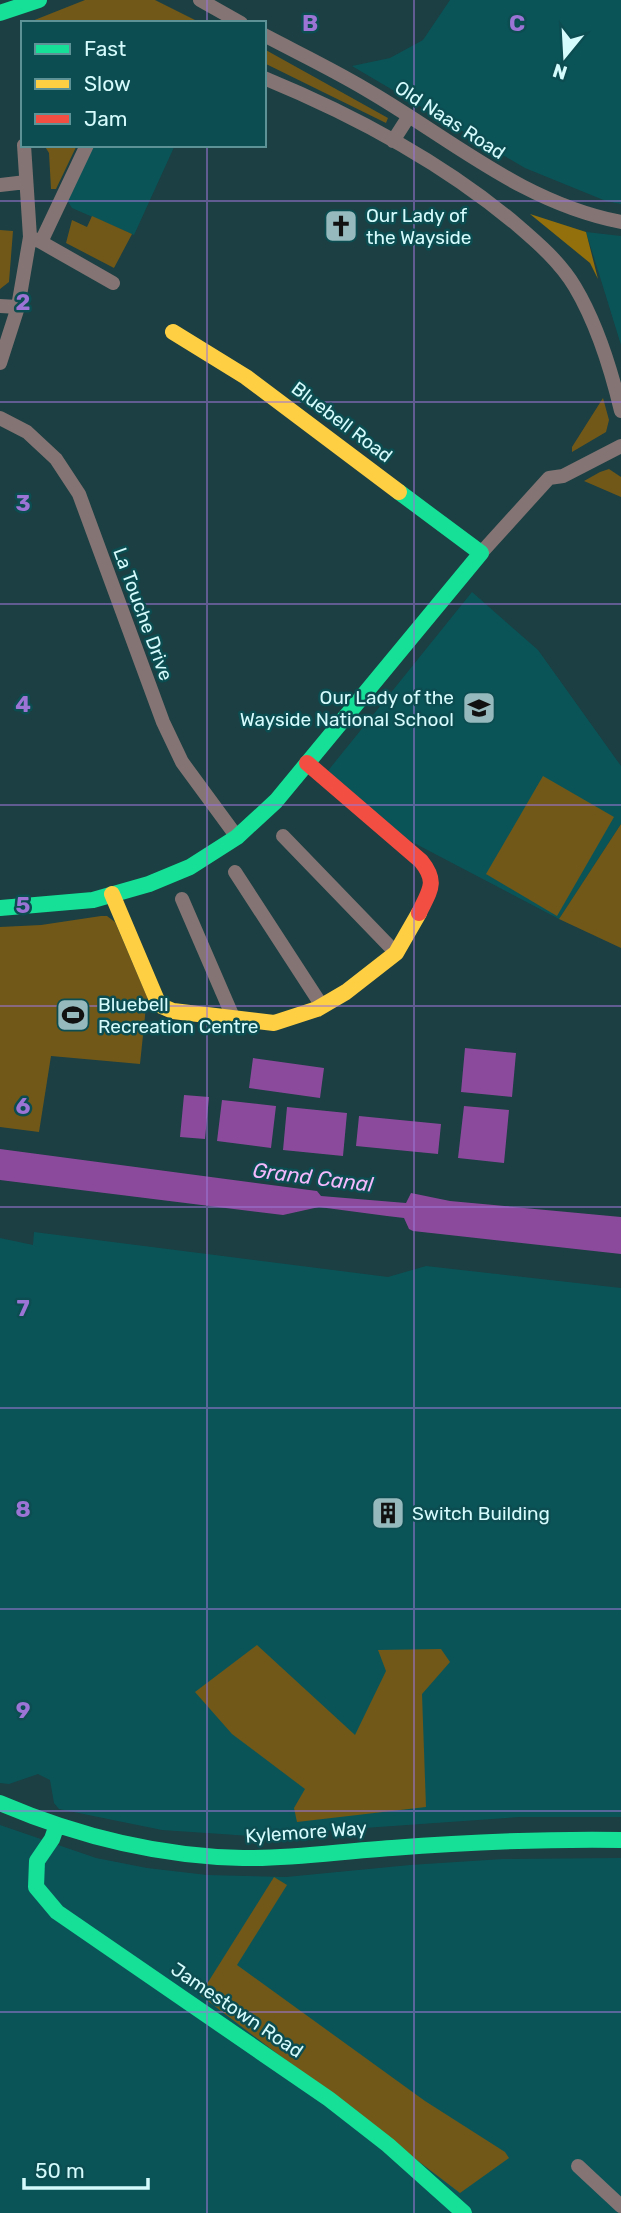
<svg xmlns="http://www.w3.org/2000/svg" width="621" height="2213" viewBox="0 0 621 2213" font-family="Rubik,sans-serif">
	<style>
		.built { fill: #0a5458 }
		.green { fill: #715819 }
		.forest { fill: #93700b }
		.water { fill: #8c4a9c }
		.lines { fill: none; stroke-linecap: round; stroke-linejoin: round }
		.street { stroke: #847474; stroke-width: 14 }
		.fast { stroke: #16e098; stroke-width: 16 }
		.slow { stroke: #ffcf43; stroke-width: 16 }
		.jam { stroke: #f24e42; stroke-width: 16 }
		.grid { fill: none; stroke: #9b74d5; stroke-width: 2; stroke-opacity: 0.55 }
		.labels { text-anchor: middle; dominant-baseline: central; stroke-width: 5; stroke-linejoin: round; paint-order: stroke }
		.street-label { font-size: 19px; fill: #d6fbfd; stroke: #0c4d51 }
		.poi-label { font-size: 19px; fill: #d6fbfd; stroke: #0c4d51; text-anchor: start }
		.water-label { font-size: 21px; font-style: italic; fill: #f3b9fd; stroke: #0c4d51 }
		.grid-label { font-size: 23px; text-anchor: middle; font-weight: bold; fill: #9b74d5; stroke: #0c4d51; stroke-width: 5; stroke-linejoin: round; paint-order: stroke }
	</style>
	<rect width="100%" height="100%" fill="#1b3f42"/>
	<path class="built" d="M450,0H621V204L606,201L525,168L352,66L390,58L423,40Z
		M87,145H175L134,235L72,208L63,194Z
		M586,232L621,236V345L605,293Z
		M472,592L538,650L621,766V824L559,919L395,833L327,772Z
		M34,1232L388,1277L426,1266L621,1288V1817H519L251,1836L162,1830L59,1809L54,1803L50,1780L38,1774L9,1784L0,1783V1238L33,1245Z
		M0,1825L96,1858L147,1868L207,1875L286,1877L410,1865L503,1859L621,1858V2213H0Z"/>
	<path class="green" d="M85,0H155L201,23H27Z
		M264,49L388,118L386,123L264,63Z
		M44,145H77L56,189H51L49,153Z
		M92,216L132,234L114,268L66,243L72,220L87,227Z
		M0,230L13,231L9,282L0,289Z
		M603,398L609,420L606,432L572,452V447Z
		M609,469L621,477V497L584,481L600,472Z
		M543,776L614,817L557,916L486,874Z
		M621,824V948L559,919Z
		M101,916H107L115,922L147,997L140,1064L51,1056L39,1132L0,1127V927L41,925Z
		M257,1645L355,1735L386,1671L378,1650L441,1649L450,1662L422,1694L426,1807L297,1822L294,1808L305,1789L232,1734L195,1692Z
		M274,1877L287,1885L237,1965L425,2101L505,2152L509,2158L460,2193L200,1995Z"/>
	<path class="forest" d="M530,214L586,232L598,279L590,263Z"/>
	<path class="water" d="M465,1048L516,1053L512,1097L461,1092Z
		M253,1058L324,1068L320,1098L249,1088Z
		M184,1095L209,1097L205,1139L180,1137Z
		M222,1100L276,1106L271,1148L217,1141Z
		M464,1106L509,1110L504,1163L458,1158Z
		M287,1107L347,1113L343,1156L283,1150Z
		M359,1116L441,1124L438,1154L356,1146Z
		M0,1149L317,1191L321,1196L406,1203L411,1193L450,1201L621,1217V1254L413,1231L409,1229L404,1218L387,1216L319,1207L283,1215L0,1180Z"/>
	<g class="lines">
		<path class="street" d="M200,0L241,23
			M264,35C300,54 338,72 372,93C455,142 524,203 621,222
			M264,78C354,115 442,162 517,225C538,243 560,262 575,287C597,324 611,369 621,411
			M393,141L409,116
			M0,185L26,182
			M30,237L41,242L87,145
			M41,242L113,283
			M0,306L18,307
			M0,363L18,307L30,237L24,145
			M0,418L27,432L56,459L79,494L163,722L182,762L237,837
			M481,553L549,478L563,476L621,446
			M283,836L396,953
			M235,872L322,1006
			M182,899L233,1017
			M578,2166L621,2206"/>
		<path class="fast" d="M0,13L39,0
			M0,908L93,900L149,884L190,867L237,837L276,801L481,553L399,492
			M0,1803C77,1836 158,1856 243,1858C293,1859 342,1851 392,1848C468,1842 544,1839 621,1840
			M57,1825L52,1839L37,1861L36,1887L57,1912L329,2099L388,2145L464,2213"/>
		<path class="slow" d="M173,332L246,377L399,492
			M112,894L159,1005L173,1011L274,1023L317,1009L346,992L396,953L419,913"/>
		<path class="jam" d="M307,763L421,861C438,882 430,890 419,913"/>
	</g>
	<path class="grid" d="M207,0V23M414,0V2213M207,145V2213M0,201H621M0,402H621M0,604H621M0,805H621M0,1006H621M0,1207H621M0,1408H621M0,1609H621M0,1811H621M0,2012H621"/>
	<defs>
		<symbol id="church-square" viewBox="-11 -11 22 22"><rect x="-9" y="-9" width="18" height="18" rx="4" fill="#95b9bc" stroke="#0c4d51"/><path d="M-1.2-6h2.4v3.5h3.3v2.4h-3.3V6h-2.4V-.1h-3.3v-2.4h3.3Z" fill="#111"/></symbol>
		<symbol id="school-square" viewBox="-11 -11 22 22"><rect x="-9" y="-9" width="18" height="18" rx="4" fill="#95b9bc" stroke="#0c4d51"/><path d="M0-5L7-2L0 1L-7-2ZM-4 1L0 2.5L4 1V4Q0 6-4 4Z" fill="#111"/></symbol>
		<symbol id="stadium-square" viewBox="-11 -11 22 22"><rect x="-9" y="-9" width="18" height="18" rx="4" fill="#95b9bc" stroke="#0c4d51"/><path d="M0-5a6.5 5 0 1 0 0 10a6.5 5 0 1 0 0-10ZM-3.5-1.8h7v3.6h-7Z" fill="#111"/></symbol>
		<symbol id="building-square" viewBox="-11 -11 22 22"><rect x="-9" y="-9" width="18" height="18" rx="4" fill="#95b9bc" stroke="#0c4d51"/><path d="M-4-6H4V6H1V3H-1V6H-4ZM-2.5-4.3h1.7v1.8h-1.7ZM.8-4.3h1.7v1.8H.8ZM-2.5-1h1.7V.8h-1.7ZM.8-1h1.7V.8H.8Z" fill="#111"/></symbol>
	</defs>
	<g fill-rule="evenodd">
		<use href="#church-square" x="322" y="207" width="38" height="38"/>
		<use href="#school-square" x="460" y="689" width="38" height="38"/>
		<use href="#stadium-square" x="54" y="996" width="38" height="38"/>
		<use href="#building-square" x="369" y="1494" width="38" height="38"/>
	</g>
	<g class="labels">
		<g class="street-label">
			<text transform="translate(450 120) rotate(33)">Old Naas Road</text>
			<text transform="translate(342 422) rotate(37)">Bluebell Road</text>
			<text transform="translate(143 614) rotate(70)">La Touche Drive</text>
			<text transform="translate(306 1832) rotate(-4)">Kylemore Way</text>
			<text transform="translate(237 2010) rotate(34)">Jamestown Road</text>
		</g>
		<g class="poi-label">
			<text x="366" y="215">Our Lady of<tspan x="366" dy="22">the Wayside</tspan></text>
			<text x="454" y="697" text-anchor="end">Our Lady of the<tspan x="454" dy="22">Wayside National School</tspan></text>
			<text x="98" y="1004">Bluebell<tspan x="98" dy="22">Recreation Centre</tspan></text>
			<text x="412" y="1513">Switch Building</text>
		</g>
		<g class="water-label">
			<text transform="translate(313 1177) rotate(7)">Grand Canal</text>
		</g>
	</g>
	<g class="grid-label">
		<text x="310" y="31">B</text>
		<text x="517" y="31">C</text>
		<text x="23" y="310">2</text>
		<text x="23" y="511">3</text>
		<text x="23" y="712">4</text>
		<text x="23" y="913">5</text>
		<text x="23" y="1114">6</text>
		<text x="23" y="1316">7</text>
		<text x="23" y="1517">8</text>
		<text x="23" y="1718">9</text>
	</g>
	<rect x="21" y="21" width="245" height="126" fill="#0c4d51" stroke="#5d9396" stroke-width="2"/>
	<rect x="35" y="44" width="35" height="10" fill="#16e098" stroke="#5d9396" stroke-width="2"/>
	<text x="84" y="56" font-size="21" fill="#d6fbfd">Fast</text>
	<rect x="35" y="79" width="35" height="10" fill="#ffcf43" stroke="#5d9396" stroke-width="2"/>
	<text x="84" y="91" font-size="21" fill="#d6fbfd">Slow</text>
	<rect x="35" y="114" width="35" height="10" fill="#f24e42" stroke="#5d9396" stroke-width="2"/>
	<text x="84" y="126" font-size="21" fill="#d6fbfd">Jam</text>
	<g transform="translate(565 56) rotate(198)" stroke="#0c4d51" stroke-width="5" paint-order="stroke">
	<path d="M0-5L12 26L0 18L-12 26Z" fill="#d6fbfd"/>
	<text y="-10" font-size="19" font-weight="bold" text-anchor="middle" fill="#d6fbfd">N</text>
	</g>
	<path d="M24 2178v10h124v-10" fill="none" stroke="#d6fbfd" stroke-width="3.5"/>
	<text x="35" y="2178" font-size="21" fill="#d6fbfd" stroke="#0c4d51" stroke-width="5" paint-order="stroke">50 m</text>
</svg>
